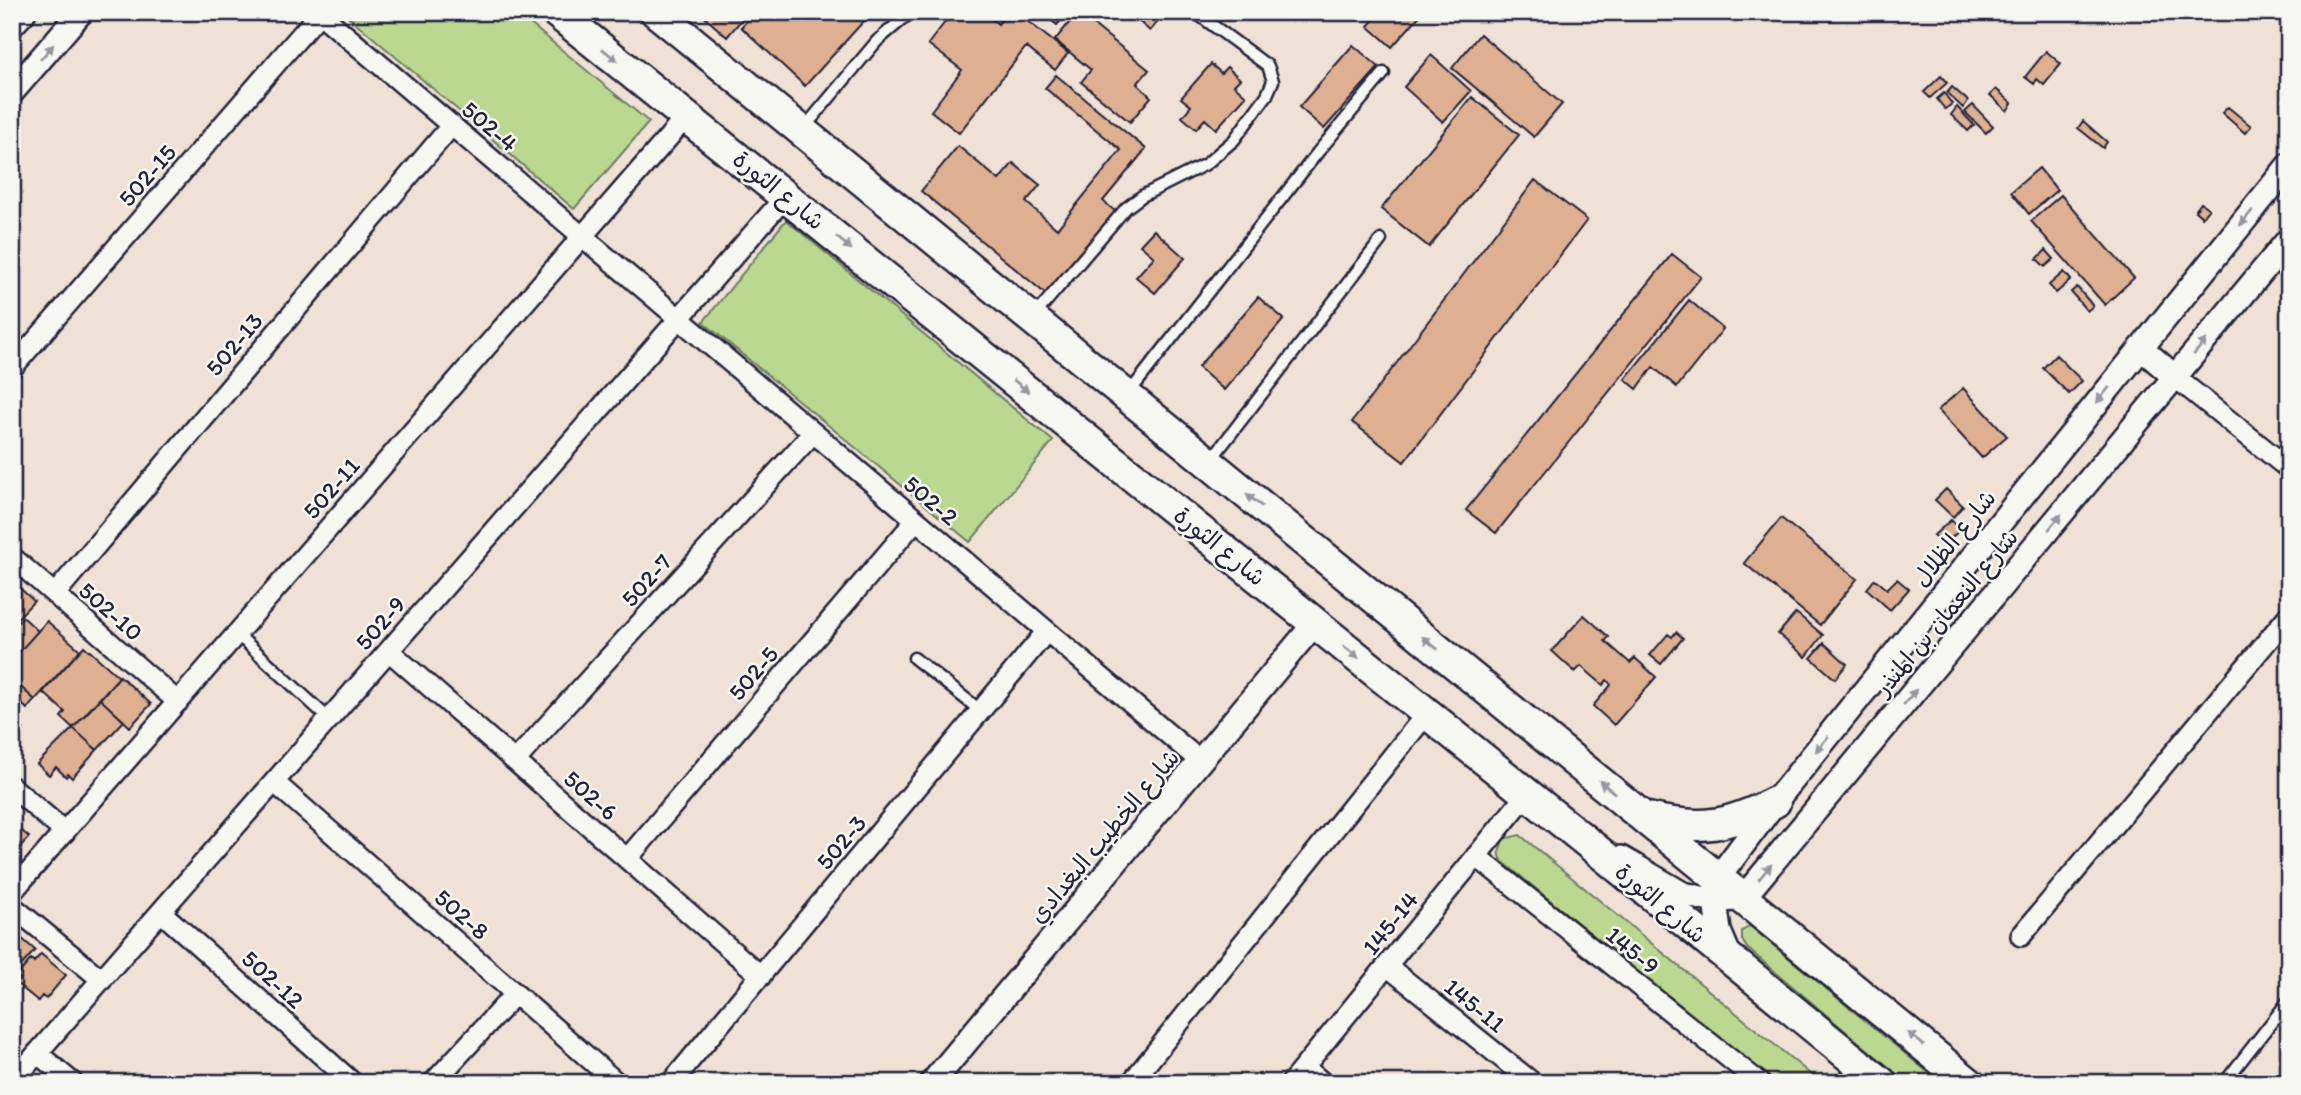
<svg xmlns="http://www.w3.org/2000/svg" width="2301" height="1095" viewBox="0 0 2301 1095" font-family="Itim,'Playpen Sans Arabic',sans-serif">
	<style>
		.green { fill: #bad890; stroke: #6e7d66; stroke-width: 2 }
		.building { fill: #dfaf91; stroke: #22223b; stroke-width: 2 }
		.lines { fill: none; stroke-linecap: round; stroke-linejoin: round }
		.service-casing { stroke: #22223b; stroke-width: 15 }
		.minor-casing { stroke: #22223b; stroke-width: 24 }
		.tertiary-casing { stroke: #22223b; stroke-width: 28 }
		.primary-casing { stroke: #22223b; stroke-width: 35 }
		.service { stroke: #f6f6f2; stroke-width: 10 }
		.minor { stroke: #f6f6f2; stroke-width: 19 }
		.tertiary { stroke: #f6f6f2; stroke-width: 23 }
		.primary { stroke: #f6f6f2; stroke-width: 30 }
		.oneway { fill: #9797a0 }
		.labels { text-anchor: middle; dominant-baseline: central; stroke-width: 5; stroke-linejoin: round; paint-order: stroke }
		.street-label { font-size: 24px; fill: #22223b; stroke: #f6f6f2 }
	</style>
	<rect width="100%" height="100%" fill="#efe1d5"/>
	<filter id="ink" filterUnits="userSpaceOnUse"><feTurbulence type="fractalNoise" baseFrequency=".0143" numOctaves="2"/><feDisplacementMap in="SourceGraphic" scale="14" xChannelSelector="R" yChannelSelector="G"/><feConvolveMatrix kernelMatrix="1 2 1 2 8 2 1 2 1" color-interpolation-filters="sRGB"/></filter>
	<g filter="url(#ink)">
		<path class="green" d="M343,12H516L649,122L574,209Z
			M786,220L1053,441L970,542L703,322Z
			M1520,835L1821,1083H1773L1502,861L1499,853L1503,839Z
			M1750,926L1941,1083H1907L1747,948L1742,940V931Z"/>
		<path class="building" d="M699,12H748L727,37Z
			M755,12H869L871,13L805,86L741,27Z
			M953,12H983L998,24L1008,12H1016L1068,53L1055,70L1026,47L959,133L931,111L962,70L928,44Z
			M1041,12H1068L1057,25Z
			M1078,12L1149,70L1137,84L1151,97L1130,122L1081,82L1091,70L1055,40Z
			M1128,12H1166L1150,31Z
			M1381,12H1423L1392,47L1368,26Z
			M1480,34L1562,104L1534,137L1452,68Z
			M1353,45L1379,67L1324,129L1299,107Z
			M2046,51L2061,64L2044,85L2037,79L2034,84L2025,77Z
			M1431,55L1471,91L1443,122L1404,87Z
			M1211,64L1221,73L1227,67L1240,79L1234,85L1246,96L1216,129L1205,119L1196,129L1182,117L1191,106L1181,98Z
			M1056,75L1146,149L1103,201L1116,212L1047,295L921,191L958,146L999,180L1013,163L1040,185L1026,202L1057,229L1121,150L1045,88Z
			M1941,76L1947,83L1930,98L1924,92Z
			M1952,87L1968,101L1963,108L1947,93Z
			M1996,89L2012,103L2007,111L1990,95Z
			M1944,93L1952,104L1945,109L1937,99Z
			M1472,97L1519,135L1429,247L1381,209Z
			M1973,105L1993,126L1986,133L1965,112Z
			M1957,107L1974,125L1968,131L1951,115Z
			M2228,107L2251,126L2245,133L2222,113Z
			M2083,121L2107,142L2103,148L2078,128Z
			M2039,168L2057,190L2029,214L2011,192Z
			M1535,180L1587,220L1404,462L1352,422Z
			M2061,195L2134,278L2105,305L2031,221Z
			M2201,203L2209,209L2202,217L2195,211Z
			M1154,230L1185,258L1155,293L1136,277L1154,257L1140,245Z
			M2046,250L2054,259L2045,267L2037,259Z
			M1672,254L1701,277L1496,533L1466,510Z
			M2064,272L2071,280L2056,293L2049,285Z
			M2077,287L2093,306L2087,311L2071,292Z
			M1258,297L1284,319L1224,390L1198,367Z
			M1689,300L1723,329L1677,387L1653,367L1637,389L1625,379Z
			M2056,355L2082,381L2069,394L2043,368Z
			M1963,388L2007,436L1982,458L1938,410Z
			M1946,489L1963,506L1953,517L1935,500Z
			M1781,518L1857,579L1820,625L1744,563Z
			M1951,520L1960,530L1943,545L1934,535Z
			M1875,579L1887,589L1897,579L1909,589L1890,610L1867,589Z
			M12,581L34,601L12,624Z
			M1796,613L1823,635L1806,657L1778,634Z
			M1584,615L1609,637L1605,641L1630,663L1635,658L1656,677L1614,725L1593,706L1611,685L1607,680L1603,685L1581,666L1575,672L1552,651Z
			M23,617L38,631L12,660V628Z
			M47,621L80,650L35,700L12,679V660Z
			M1676,632L1683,638L1661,664L1650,655L1668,634L1672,637Z
			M1824,643L1847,664L1835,679L1811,658Z
			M84,646L119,677L73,728L61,717L65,712L43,692Z
			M120,676L151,704L130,727L100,699Z
			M12,679L35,700L27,709L23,705L12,716Z
			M100,699L124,721L97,750L73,728Z
			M12,720L23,729L12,741Z
			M73,728L97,750L72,778L68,774L66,777L56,767L49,775L37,764Z
			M16,826L29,837L12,856V830Z
			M12,930L35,950L14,974L12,973Z
			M41,954L66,975L46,999L42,996L38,1001L16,983L20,979L17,976L31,959L34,962Z"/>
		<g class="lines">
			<defs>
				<path id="service" d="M805,127L877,41L911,12
					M1034,316L1126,208L1142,196L1206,164L1234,140L1267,95L1273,81L1268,66L1196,13
					M1129,393L1318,152L1384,73
					M1210,461L1381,240
					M237,634L329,719
					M914,658L981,711
					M2224,1083L2289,1000"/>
				<path id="minor" d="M318,12L1200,761
					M12,368L320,13
					M2175,377L2289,469
					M12,557L178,702
					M55,594L452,125
					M389,651L761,976
					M515,761L813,433
					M274,782L617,1083
					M12,787L65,832
					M1476,856L1760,1083
					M627,859L916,520
					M12,892L687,116
					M12,906L102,980
					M161,912L353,1083
					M2021,936L2289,615
					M1387,966L1533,1083
					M37,1053L73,1083
					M1304,1067L1323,1083
					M12,1082L786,196
					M433,1083L515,994
					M671,1083L1047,631
					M1131,1083L1427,713
					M1291,1083L1527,794"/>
				<path id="tertiary" d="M12,25L24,12
					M12,92L81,12
					M2141,348L2175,377
					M1621,858L1683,894L1715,901L1743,898L2289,239
					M1730,957L1719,931L1715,901L1718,878L1775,802L2289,165
					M932,1083L1315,623"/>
				<path id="primary" d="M556,12L1598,851L1882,1083
					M656,12L1969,1083
					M1648,818C1701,831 1728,826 1775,802"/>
			</defs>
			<use href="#service" class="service-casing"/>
			<use href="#minor" class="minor-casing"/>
			<use href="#tertiary" class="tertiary-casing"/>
			<use href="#primary" class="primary-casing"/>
			<use href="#service" class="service"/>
			<use href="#minor" class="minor"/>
			<use href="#tertiary" class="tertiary"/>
			<use href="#primary" class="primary"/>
		</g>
		<defs><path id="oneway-solid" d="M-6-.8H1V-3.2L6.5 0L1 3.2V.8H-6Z" transform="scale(1.75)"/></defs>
		<g class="oneway">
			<use href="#oneway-solid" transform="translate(47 52) rotate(-49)"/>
			<use href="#oneway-solid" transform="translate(610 55) rotate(39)"/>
			<use href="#oneway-solid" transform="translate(2246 218) rotate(129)"/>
			<use href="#oneway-solid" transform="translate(844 243) rotate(39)"/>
			<use href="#oneway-solid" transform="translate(2200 347) rotate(-51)"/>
			<use href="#oneway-solid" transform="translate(1021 386) rotate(39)"/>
			<use href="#oneway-solid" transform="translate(2103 395) rotate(129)"/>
			<use href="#oneway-solid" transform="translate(1254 500) rotate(-141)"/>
			<use href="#oneway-solid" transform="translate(2055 522) rotate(-50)"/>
			<use href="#oneway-solid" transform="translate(1430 643) rotate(-141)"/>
			<use href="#oneway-solid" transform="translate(1351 652) rotate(39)"/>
			<use href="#oneway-solid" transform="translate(1910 697) rotate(-50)"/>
			<use href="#oneway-solid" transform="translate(1822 744) rotate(129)"/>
			<use href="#oneway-solid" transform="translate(1607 787) rotate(-141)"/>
			<use href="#oneway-solid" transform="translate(1765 872) rotate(-50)"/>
			<use href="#oneway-solid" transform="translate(1916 1039) rotate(-141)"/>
		</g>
	</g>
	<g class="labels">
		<g class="street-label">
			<text transform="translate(490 126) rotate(40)">502-4</text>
			<text transform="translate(147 175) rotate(-49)">502-15</text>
			<text transform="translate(779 190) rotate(39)">شارع الثورة</text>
			<text transform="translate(234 344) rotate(-50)">502-13</text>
			<text transform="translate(331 488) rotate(-49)">502-11</text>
			<text transform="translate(931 500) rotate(40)">502-2</text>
			<text transform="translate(1954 538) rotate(-51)">شارع الظلال</text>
			<text transform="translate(1220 546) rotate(39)">شارع الثورة</text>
			<text transform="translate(646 580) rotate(-48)">502-7</text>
			<text transform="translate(111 611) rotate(41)">502-10</text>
			<text transform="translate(1946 612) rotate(-50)">شارع النعمان بن المنذر</text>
			<text transform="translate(380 623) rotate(-49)">502-9</text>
			<text transform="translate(753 673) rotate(-50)">502-5</text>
			<text transform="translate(591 795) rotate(41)">502-6</text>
			<text transform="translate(1104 836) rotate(-50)">شارع الخطيب البغدادي</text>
			<text transform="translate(841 842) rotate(-50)">502-3</text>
			<text transform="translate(1661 903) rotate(40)">شارع الثورة</text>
			<text transform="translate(462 914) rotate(41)">502-8</text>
			<text transform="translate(1390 923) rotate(-51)">145-14</text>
			<text transform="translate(1633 950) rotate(39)">145-9</text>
			<text transform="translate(273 979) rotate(42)">502-12</text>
			<text transform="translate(1475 1005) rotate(39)">145-11</text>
		</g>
	</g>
	<rect width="2301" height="1095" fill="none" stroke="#f6f6f2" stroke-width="42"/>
	<rect x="21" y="21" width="2259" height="1053" fill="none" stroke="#22223b" stroke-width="2.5" filter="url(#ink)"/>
</svg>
